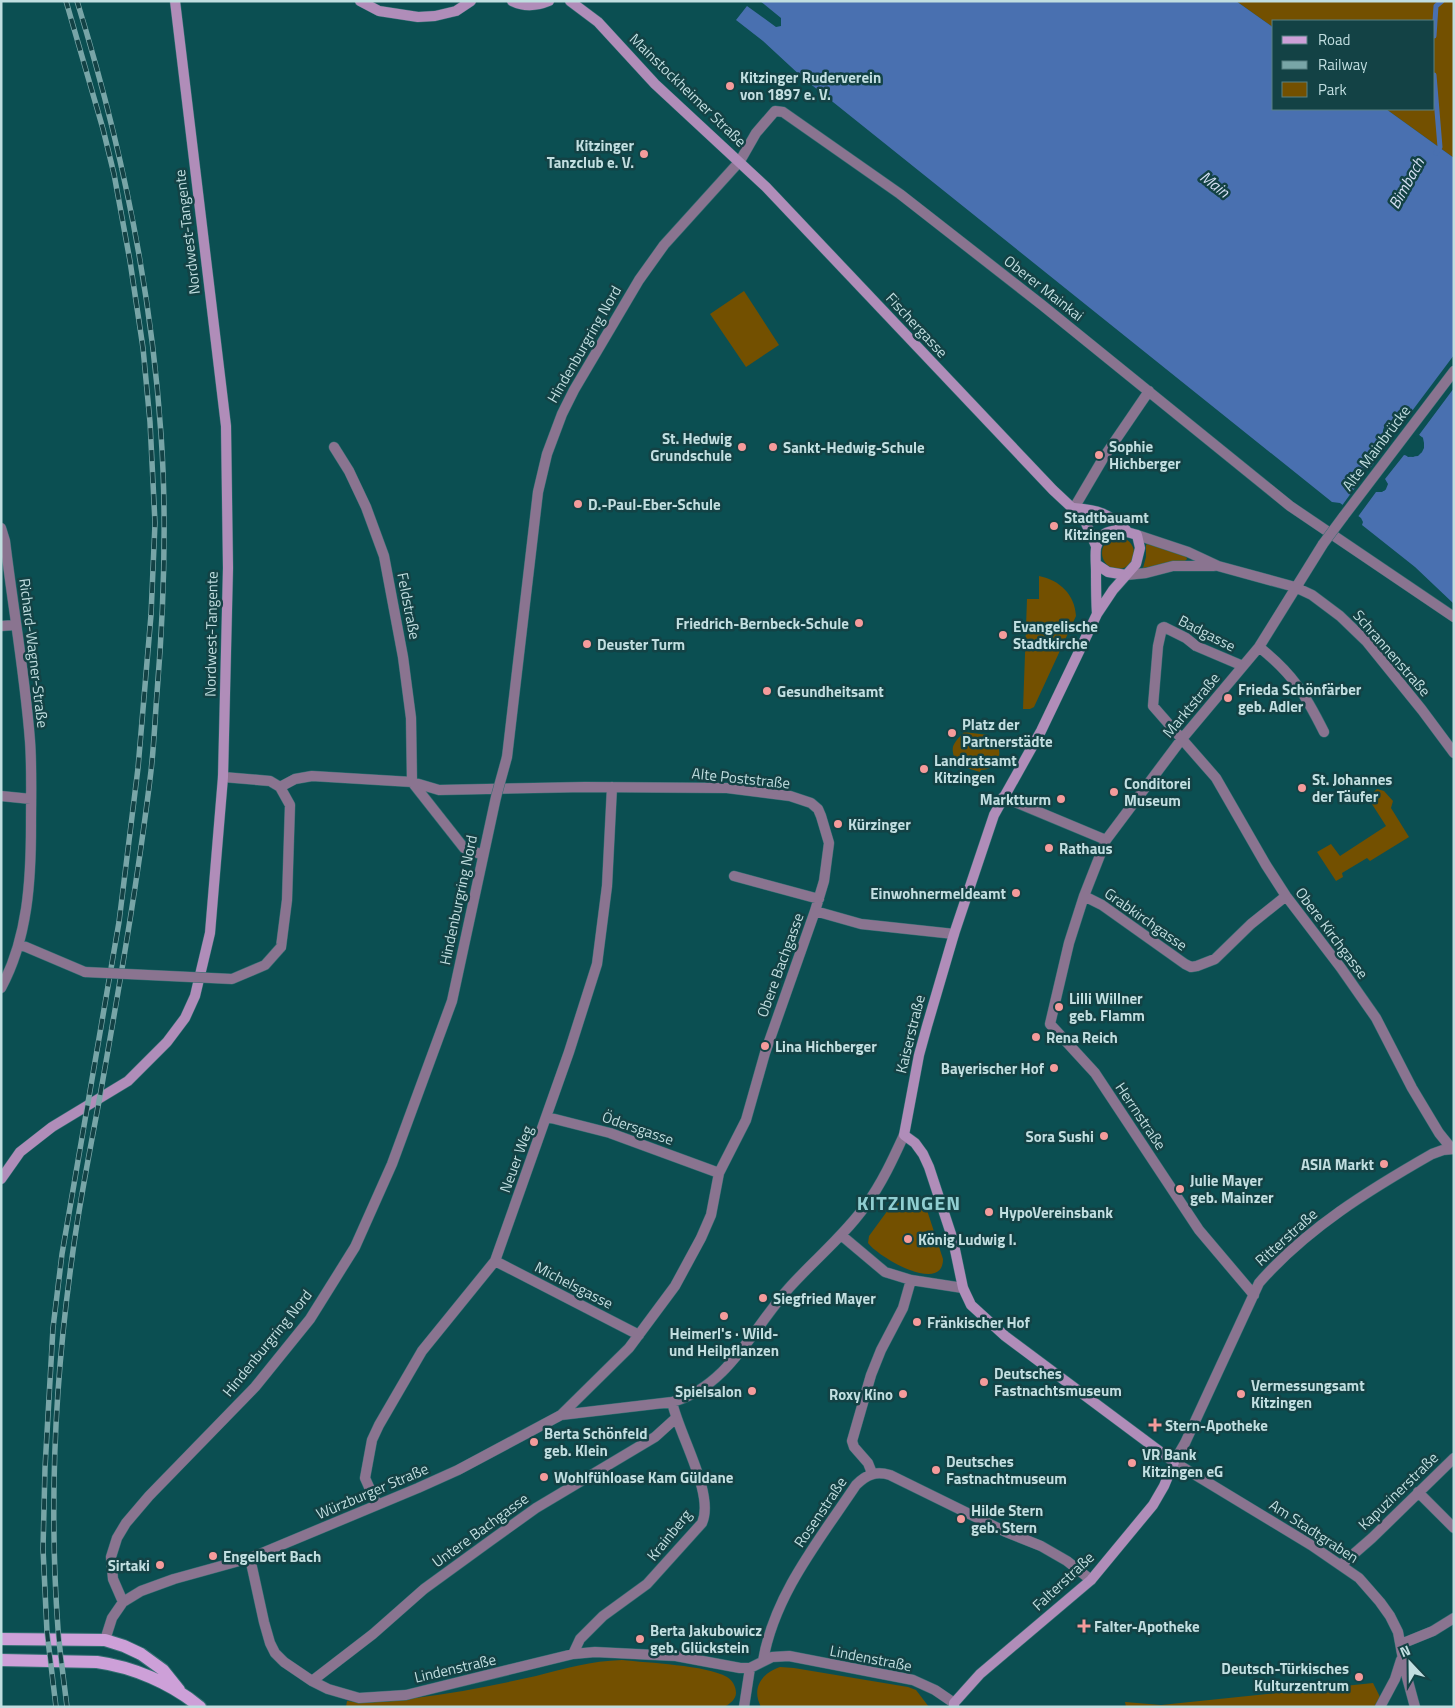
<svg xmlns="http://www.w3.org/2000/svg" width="1455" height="1708" viewBox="0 0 1455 1708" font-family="'Titillium Web',sans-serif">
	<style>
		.green { fill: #735000 }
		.water { fill: #4970b0; fill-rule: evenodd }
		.pier { fill: #0b4f52; fill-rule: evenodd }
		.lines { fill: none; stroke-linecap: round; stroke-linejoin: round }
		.stream { stroke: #4970b0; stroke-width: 5 }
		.street-casing { stroke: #336e71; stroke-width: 11 }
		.secondary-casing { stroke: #336e71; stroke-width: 11 }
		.primary-casing { stroke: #336e71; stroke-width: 14 }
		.street { stroke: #8a7490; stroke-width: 10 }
		.secondary { stroke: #b08db9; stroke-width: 10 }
		.primary { stroke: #cda0d8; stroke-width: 12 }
		.rail-casing { stroke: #78a5a7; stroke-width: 5.5 }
		.rail { stroke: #134245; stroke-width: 4; stroke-dasharray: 11; stroke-linecap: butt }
		.street-bridge-casing { stroke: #336e71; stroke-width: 11; stroke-linecap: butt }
		.street-bridge { stroke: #8a7490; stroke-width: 10 }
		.poi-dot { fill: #f59b9b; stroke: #134245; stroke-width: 2 }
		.labels { text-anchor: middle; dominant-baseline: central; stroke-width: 5; stroke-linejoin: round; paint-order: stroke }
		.poi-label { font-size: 15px; font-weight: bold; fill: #c1dee0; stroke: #134245; text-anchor: start }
		.street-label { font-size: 15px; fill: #c1dee0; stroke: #134245 }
		.water-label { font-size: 16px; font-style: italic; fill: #d5e0f3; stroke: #134245 }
		.district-label { font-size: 20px; font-weight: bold; letter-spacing: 1px; fill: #90ced1; stroke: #134245 }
	</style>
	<rect width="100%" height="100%" fill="#0b4f52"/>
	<path class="green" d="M1236,1H1454V158L1386,109H1434V21H1274V28Z
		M744,291L779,345L746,367L710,314Z
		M1102 553a16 16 0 1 1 32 0a16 16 0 1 1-32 0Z
		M1148,543L1186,556L1187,559L1184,562L1171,563L1143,568L1146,557V545Z
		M1039,576C1060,580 1075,595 1076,616L1034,707L1030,709H1023L1027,599H1039Z
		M964,732L988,735L987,737C1007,744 1001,770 981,770L980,772L957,765C950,747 951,746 964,732Z
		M1377,789L1384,791L1393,801L1391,808L1409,837L1370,861L1367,858L1342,873L1343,877L1336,881L1317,852L1331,844L1340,856L1386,826L1370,801V795Z
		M900,1196H917L922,1197L924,1201L943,1259C943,1295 878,1257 868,1243L869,1236L896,1199Z
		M622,1660C648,1663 706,1665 727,1677C732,1680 736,1686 736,1693C736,1699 730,1704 724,1707H346L347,1701C370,1704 393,1701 415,1698C456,1693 496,1685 536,1676C567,1668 590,1661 622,1660Z
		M780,1667L794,1668L908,1687L916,1690L929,1707H761C751,1688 762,1673 780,1667Z
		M1373,1683L1380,1697L1375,1707H1126L1125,1702L1161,1705Z"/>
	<path class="water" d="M760,1H1236L1274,28V109H1386L1454,158V604L1415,567L1362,525L1363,522L1361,518L1340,503L1332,502L803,78L763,41L736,20L747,6L776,27L781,26V18ZM1394,420L1399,421L1423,438L1422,452L1418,456L1408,457L1383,435L1389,421ZM1365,466L1385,479L1386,489L1384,491H1376L1357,477Z"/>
	<path class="pier" d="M1454,355V388L1419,435L1423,438L1424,443V448L1422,452L1413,457L1404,455L1385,479L1388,484L1386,489L1382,492H1376L1357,518L1341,507L1362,478L1379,490L1384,488L1385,484L1383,481L1368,471L1389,443L1383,435V430L1385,425L1394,420L1403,423ZM1394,422L1398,423L1420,440L1422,447L1416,454H1409L1405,453L1387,438L1385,431L1387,426Z"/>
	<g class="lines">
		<path class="stream" d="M1434,36L1436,6L1442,1
			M1434,75L1440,147L1436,153"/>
		<defs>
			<path id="street" d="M334,447L349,471L366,507L384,556L403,657L411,718L412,782L464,848L483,855
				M1074,508L1104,457L1149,391
				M1343,517L1454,371
				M1,528L5,541C13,608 25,675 30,741C32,769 31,797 31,825C31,880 28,938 1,988
				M1137,535L1188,552L1218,566L1295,587L1312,595L1340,616L1367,642L1422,710L1454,753
				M1126,575L1146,573L1173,566H1214
				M1,626L15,625
				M1259,647C1293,674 1305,694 1324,732
				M1243,666L1196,646L1186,638L1164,627L1162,628L1158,646L1153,706L1216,778L1266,865L1286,896L1341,968L1376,1018L1412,1088L1439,1133L1452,1149
				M507,757L538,492L547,454L562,414L574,390L639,280L664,245L740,161L756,133L775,111L783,112L900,194L1042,305L1290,506L1454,617
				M223,777L270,781L280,787L290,805L287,900L281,947
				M280,787L295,779L312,776L412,782L439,790L585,787L727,788L790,796L811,803L818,809L821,816L829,843L824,881L815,911L765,1053L746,1120L719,1173L711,1215L701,1238L675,1286L629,1348L561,1415
				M1,796L31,799
				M1003,797L1106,840
				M734,876L819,899
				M1084,896L1102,905L1185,964L1191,967L1197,966L1215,959L1251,924L1286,896
				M815,911L861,924L954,934
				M19,944L85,972
				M547,1117L610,1133L719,1173
				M841,1235L885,1272L911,1280L963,1288
				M495,1261L639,1335
				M1254,1295L1199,1230L1095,1073L1050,1024L1069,943L1084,896L1106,840L1181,740L1259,647L1323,544
				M872,1473L868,1463L854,1447L852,1441L871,1375L881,1350L903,1308L911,1280
				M1418,1492L1454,1528
				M377,1505L365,1478L372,1440L379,1425L422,1351L495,1261L569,1052L597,964L607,886L612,787
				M250,1558L264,1622L270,1643L275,1653L284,1662L312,1681L328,1689L359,1698L406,1695L573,1654L595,1652L676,1656L740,1668H750L772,1657L789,1656L913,1680L935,1690L954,1703
				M1341,1565L1372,1538L1454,1458
				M123,1602L113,1579L111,1557L117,1538L126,1523L149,1496L255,1387L310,1319L355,1247L392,1164L452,1001L496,797
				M105,1640L112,1618L123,1602L141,1591L174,1579L250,1558L418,1488L458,1470L561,1415L672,1402C728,1387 753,1328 789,1288C814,1260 844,1236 866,1205C882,1183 893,1159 904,1135
				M1401,1644L1433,1631L1454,1618
				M573,1654L580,1639L603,1616L647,1584L702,1523C715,1494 679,1435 672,1402
				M763,1661C774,1595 820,1539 856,1485C867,1474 876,1471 890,1475L1006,1532L1041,1546L1067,1561L1091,1580
				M312,1681L373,1634L424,1589L490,1541L536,1508L655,1437L676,1418
				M744,1707L750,1668
				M1380,1707L1395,1679L1401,1660
				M1415,1707L1405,1670L1398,1632L1390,1616L1380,1602L1359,1578L1311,1545L1174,1462L1185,1443L1259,1283C1307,1228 1369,1190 1432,1154L1443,1150L1454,1149"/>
			<path id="secondary" d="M360,1L379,11L418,17L435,16L456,11L471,1
				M512,1C524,7 537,6 549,1
				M570,1L598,22L655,84L766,187L1053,490L1084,519L1096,546
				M1074,508C1098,510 1108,513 1126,530
				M1096,564L1108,572L1126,575
				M1,1179L20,1152L52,1127L128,1081L167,1042L185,1018L195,996L210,933L223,777L228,568L226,426L175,1
				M954,1707V1703L980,1674L1091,1580L1153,1505L1164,1486L1174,1462L1005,1336L971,1305L963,1288L953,1240L929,1167L923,1154L915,1143L904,1135L919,1055L927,1026L954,934L994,815L1041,731L1097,614L1113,590L1136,564L1140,548L1137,535C1121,529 1101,526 1096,548C1095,555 1096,564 1096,571C1096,585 1096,600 1097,614"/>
			<path id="primary" d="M1,1639L105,1640L124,1646L141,1654L163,1670L179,1690
				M1,1660L97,1662C133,1667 171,1683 200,1707"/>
		</defs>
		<use href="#street" class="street-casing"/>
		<use href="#secondary" class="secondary-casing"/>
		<use href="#primary" class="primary-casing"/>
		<use href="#street" class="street"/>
		<use href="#secondary" class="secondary"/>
		<use href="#primary" class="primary"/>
		<defs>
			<path id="rail" d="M56,1707L47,1632L43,1549L45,1468L53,1328L62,1254L119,922L138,768L151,615L155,523L150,422L143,348L130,261L114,174L103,129L66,1
				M67,1707C64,1681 60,1655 58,1629C49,1506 55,1380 72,1258C79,1204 90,1150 100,1096C119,988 138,880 151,771C154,745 155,719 157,693C164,607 167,520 161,434C151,286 121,143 77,1"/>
		</defs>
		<use href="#rail" class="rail-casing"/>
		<use href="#rail" class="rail"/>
		<defs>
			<path id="street-bridge" d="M1323,544L1343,517
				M496,797L507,757
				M85,972L232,979L265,965L281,947"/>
		</defs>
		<use href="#street-bridge" class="street-bridge-casing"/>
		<use href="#street-bridge" class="street-bridge"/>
	</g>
	<g class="poi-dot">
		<circle cx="730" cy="86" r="5"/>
		<circle cx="644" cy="154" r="5"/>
		<circle cx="742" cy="447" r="5"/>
		<circle cx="773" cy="447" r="5"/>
		<circle cx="1099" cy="455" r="5"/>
		<circle cx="578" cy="504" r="5"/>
		<circle cx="1054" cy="526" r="5"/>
		<circle cx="859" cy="623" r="5"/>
		<circle cx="1003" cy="635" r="5"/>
		<circle cx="587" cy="644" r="5"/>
		<circle cx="767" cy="691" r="5"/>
		<circle cx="1228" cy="698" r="5"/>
		<circle cx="952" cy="733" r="5"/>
		<circle cx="924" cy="769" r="5"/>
		<circle cx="1302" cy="788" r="5"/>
		<circle cx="1114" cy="792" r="5"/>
		<circle cx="1061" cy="799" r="5"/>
		<circle cx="838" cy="824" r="5"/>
		<circle cx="1049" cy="848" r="5"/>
		<circle cx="1016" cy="893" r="5"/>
		<circle cx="1059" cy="1007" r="5"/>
		<circle cx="1036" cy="1037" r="5"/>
		<circle cx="765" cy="1046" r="5"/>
		<circle cx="1054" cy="1068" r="5"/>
		<circle cx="1104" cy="1136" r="5"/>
		<circle cx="1384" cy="1164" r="5"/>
		<circle cx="1180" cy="1189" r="5"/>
		<circle cx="989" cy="1212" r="5"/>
		<circle cx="908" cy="1239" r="5"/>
		<circle cx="763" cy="1298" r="5"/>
		<circle cx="724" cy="1316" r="5"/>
		<circle cx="917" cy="1322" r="5"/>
		<circle cx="984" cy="1382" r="5"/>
		<circle cx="752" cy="1391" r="5"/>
		<circle cx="903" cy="1394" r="5"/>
		<circle cx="1241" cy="1394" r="5"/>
		<path d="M1152.5 1417.5h5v5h5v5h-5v5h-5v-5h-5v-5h5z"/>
		<circle cx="534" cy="1442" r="5"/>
		<circle cx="1132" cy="1463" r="5"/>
		<circle cx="936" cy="1470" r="5"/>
		<circle cx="544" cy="1477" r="5"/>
		<circle cx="961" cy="1519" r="5"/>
		<circle cx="213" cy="1556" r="5"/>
		<circle cx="160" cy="1565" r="5"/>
		<path d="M1081.5 1618.5h5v5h5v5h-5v5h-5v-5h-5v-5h5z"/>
		<circle cx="640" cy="1639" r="5"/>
		<circle cx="1359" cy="1677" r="5"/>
	</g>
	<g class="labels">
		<g class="poi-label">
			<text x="740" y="77">Kitzinger Ruderverein<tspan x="740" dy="17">von 1897 e. V.</tspan></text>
			<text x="634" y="145" text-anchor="end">Kitzinger<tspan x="634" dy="17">Tanzclub e. V.</tspan></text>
			<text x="732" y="438" text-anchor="end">St. Hedwig<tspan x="732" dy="17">Grundschule</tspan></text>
			<text x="1109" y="446">Sophie<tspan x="1109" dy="17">Hichberger</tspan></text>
			<text x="783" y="447">Sankt-Hedwig-Schule</text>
			<text x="588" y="504">D.-Paul-Eber-Schule</text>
			<text x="1064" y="517">Stadtbauamt<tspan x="1064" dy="17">Kitzingen</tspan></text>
			<text x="849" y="623" text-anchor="end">Friedrich-Bernbeck-Schule</text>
			<text x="1013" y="626">Evangelische<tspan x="1013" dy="17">Stadtkirche</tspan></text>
			<text x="597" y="644">Deuster Turm</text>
			<text x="1238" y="689">Frieda Schönfärber<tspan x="1238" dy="17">geb. Adler</tspan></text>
			<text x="777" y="691">Gesundheitsamt</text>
			<text x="962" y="724">Platz der<tspan x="962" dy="17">Partnerstädte</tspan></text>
			<text x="934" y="760">Landratsamt<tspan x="934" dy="17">Kitzingen</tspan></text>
			<text x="1312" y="779">St. Johannes<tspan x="1312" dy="17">der Täufer</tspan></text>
			<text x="1124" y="783">Conditorei<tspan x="1124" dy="17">Museum</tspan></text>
			<text x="1051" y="799" text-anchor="end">Marktturm</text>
			<text x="848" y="824">Kürzinger</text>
			<text x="1059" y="848">Rathaus</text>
			<text x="1006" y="893" text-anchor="end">Einwohnermeldeamt</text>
			<text x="1069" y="998">Lilli Willner<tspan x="1069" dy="17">geb. Flamm</tspan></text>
			<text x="1046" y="1037">Rena Reich</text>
			<text x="775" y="1046">Lina Hichberger</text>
			<text x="1044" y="1068" text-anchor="end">Bayerischer Hof</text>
			<text x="1094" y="1136" text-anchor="end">Sora Sushi</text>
			<text x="1374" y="1164" text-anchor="end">ASIA Markt</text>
			<text x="1190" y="1180">Julie Mayer<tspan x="1190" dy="17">geb. Mainzer</tspan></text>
			<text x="999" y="1212">HypoVereinsbank</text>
			<text x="918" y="1239">König Ludwig I.</text>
			<text x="773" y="1298">Siegfried Mayer</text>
			<text x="927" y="1322">Fränkischer Hof</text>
			<text x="724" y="1333" text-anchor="middle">Heimerl's · Wild-<tspan x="724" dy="17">und Heilpflanzen</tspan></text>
			<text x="994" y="1373">Deutsches<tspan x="994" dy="17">Fastnachtsmuseum</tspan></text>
			<text x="1251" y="1385">Vermessungsamt<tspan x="1251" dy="17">Kitzingen</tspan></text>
			<text x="742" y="1391" text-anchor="end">Spielsalon</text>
			<text x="893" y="1394" text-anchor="end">Roxy Kino</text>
			<text x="1165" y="1425">Stern-Apotheke</text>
			<text x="544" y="1433">Berta Schönfeld<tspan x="544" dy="17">geb. Klein</tspan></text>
			<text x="1142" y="1454">VR Bank<tspan x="1142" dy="17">Kitzingen eG</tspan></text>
			<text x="946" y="1461">Deutsches<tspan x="946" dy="17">Fastnachtmuseum</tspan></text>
			<text x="554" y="1477">Wohlfühloase Kam Güldane</text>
			<text x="971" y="1510">Hilde Stern<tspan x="971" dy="17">geb. Stern</tspan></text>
			<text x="223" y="1556">Engelbert Bach</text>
			<text x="150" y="1565" text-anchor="end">Sirtaki</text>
			<text x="1094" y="1626">Falter-Apotheke</text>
			<text x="650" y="1630">Berta Jakubowicz<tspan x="650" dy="17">geb. Glückstein</tspan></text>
			<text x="1349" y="1668" text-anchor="end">Deutsch-Türkisches<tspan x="1349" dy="17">Kulturzentrum</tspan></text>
		</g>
		<g class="street-label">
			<text transform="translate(688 90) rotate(44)">Mainstockheimer Straße</text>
			<text transform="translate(187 232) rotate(-97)">Nordwest-Tangente</text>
			<text transform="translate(1044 288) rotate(38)">Oberer Mainkai</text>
			<text transform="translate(917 325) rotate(47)">Fischergasse</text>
			<text transform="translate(584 344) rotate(-60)">Hindenburgring Nord</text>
			<text transform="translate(1376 448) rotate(-53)">Alte Mainbrücke</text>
			<text transform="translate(409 606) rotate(79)">Feldstraße</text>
			<text transform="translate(1207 633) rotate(27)">Badgasse</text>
			<text transform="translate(211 634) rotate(-89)">Nordwest-Tangente</text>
			<text transform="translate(34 653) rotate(83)">Richard-Wagner-Straße</text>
			<text transform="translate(1392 653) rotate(49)">Schrannenstraße</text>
			<text transform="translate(1191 705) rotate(-50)">Marktstraße</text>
			<text transform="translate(741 778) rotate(6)">Alte Poststraße</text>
			<text transform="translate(458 900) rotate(-78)">Hindenburgring Nord</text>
			<text transform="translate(1146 919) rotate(35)">Grabkirchgasse</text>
			<text transform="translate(1332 933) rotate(53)">Obere Kirchgasse</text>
			<text transform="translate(780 965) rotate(-70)">Obere Bachgasse</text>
			<text transform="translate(910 1034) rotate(-76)">Kaiserstraße</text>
			<text transform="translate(1141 1116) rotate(56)">Herrnstraße</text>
			<text transform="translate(638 1128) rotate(19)">Ödersgasse</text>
			<text transform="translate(516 1159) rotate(-70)">Neuer Weg</text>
			<text transform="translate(1286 1237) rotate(-42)">Ritterstraße</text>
			<text transform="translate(574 1285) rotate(27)">Michelsgasse</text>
			<text transform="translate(267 1343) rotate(-51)">Hindenburgring Nord</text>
			<text transform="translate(372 1491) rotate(-23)">Würzburger Straße</text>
			<text transform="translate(1398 1491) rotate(-44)">Kapuzinerstraße</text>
			<text transform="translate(820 1512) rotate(-56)">Rosenstraße</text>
			<text transform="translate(480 1530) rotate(-36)">Untere Bachgasse</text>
			<text transform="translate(1314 1531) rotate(33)">Am Stadtgraben</text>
			<text transform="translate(669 1535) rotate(-51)">Krainberg</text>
			<text transform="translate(1063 1581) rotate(-43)">Falterstraße</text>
			<text transform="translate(871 1658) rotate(11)">Lindenstraße</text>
			<text transform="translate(455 1668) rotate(-13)">Lindenstraße</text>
		</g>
		<g class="water-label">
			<text transform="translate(1406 183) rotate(-61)">Bimbach</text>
			<text transform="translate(1215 184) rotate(38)">Main</text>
		</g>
		<g class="district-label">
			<text x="909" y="1202">KITZINGEN</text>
		</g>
	</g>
	<rect width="1455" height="1708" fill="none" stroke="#c1dee0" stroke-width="5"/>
	<rect x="1272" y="20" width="162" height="90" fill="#134245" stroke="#598083"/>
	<rect x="1282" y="36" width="25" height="8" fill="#cda0d8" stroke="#598083"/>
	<text x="1318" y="45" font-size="15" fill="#c1dee0">Road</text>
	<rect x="1282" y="61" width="25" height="8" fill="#78a5a7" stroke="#598083"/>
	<text x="1318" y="70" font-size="15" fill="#c1dee0">Railway</text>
	<rect x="1282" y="82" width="25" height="15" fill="#735000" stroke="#598083"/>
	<text x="1318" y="95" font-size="15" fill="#c1dee0">Park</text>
	<g transform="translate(1410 1663) rotate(338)" stroke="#134245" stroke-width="4" paint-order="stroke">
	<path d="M0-4L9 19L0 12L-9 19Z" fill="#c1dee0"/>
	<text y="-8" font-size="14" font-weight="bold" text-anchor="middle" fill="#c1dee0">N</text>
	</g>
</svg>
